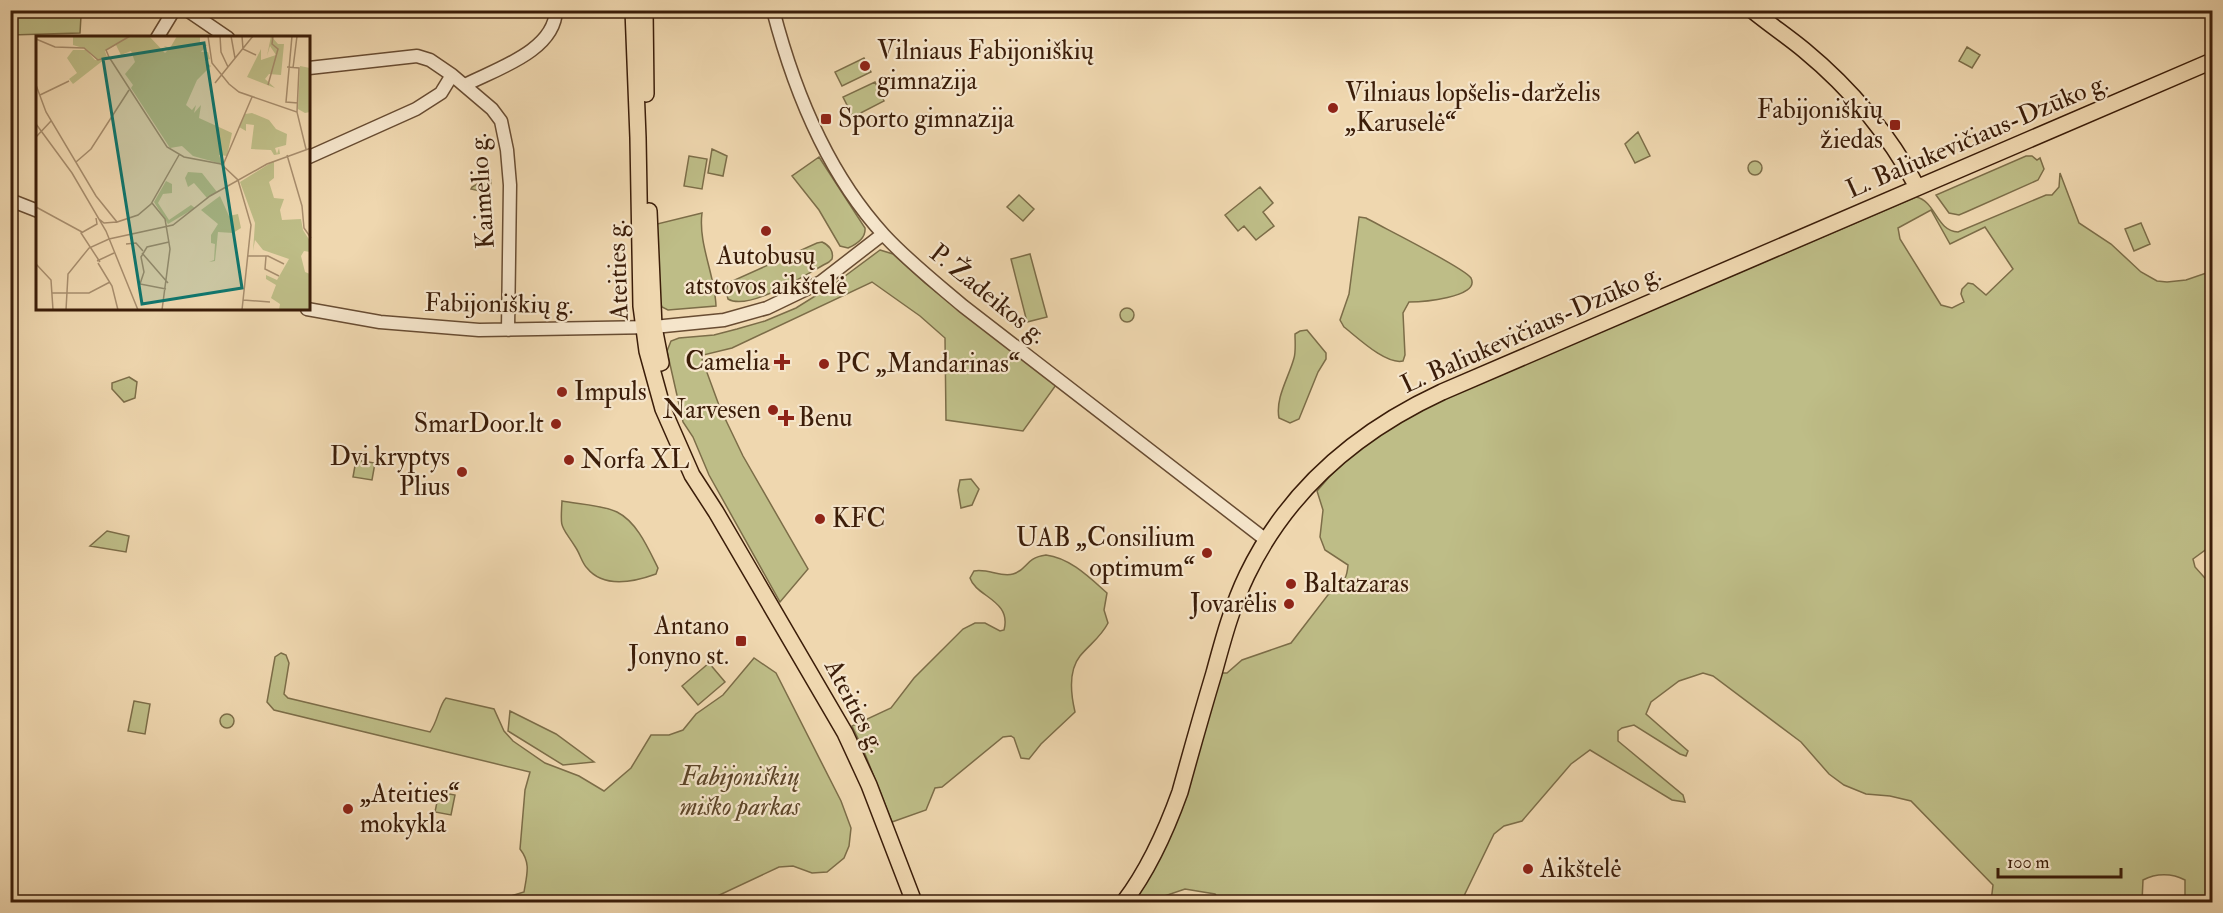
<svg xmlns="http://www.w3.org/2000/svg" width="2223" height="913" viewBox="0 0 2223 913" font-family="'IM FELL Double Pica',serif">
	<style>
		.green { fill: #bebd87; stroke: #7c6d48; stroke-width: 1.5; fill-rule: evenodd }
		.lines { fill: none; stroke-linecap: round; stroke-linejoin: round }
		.minor-casing { stroke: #684c32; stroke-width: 15 }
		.major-casing { stroke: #3b1d09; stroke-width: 18 }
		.minor { stroke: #f5e5cb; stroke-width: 12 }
		.major { stroke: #efd7af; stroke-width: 15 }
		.poi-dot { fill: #8f2418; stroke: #f5e5cb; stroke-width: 2 }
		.labels { text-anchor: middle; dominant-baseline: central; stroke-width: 4.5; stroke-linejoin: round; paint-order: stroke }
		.poi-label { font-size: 26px; fill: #3b1d09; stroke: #f5e5cb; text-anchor: start }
		.street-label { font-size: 26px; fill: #3b1d09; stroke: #f5e5cb }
		.park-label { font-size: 26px; font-style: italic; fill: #5c4528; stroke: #f5e5cb }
		.inset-road { fill: none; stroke: #a78d6d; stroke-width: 1.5 }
		.view { fill: #0f766e; fill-opacity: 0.15; stroke: #0f766e; stroke-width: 3 }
		.inset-edge { fill: none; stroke: #3b1d09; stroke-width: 3 }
	</style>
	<rect width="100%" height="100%" fill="#efd7af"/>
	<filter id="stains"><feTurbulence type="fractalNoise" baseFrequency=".00333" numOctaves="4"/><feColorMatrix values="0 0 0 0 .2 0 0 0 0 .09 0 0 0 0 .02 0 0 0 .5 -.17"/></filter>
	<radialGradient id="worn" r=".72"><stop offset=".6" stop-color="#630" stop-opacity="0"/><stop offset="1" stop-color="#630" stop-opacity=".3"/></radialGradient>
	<path class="green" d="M10,11L11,10L88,11L81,16L80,33L11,35Z
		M1967,47L1980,55L1972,68L1959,61Z
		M864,58L871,72L842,86L835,72Z
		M875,82L884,101L853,117L843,97Z
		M1638,132L1650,156L1635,163L1625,144Z
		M712,149L727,156L723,176L708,173Z
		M689,156L707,159L702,189L684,186Z
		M2026,156H2032L2037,160L2040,158L2044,169L2038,180L1966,212L1959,215L1949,213L1936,195Z
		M819,157L865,228C866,238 857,244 848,248L840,246L819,210L792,176Z
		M1748 168a7 7 0 1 1 14 0a7 7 0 1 1-14 0Z
		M2060,173L2079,223L2111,244L2141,272L2157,281L2167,282L2186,280L2212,271V545L2193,559L2195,567L2212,586V902H2185V880C2172,873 2156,873 2143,880L2142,902H1991L1993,885L1911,801L1890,796L1866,794L1844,785L1829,774L1801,742L1713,676L1703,673L1679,681L1651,702L1646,714L1688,751L1686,756L1680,754L1634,725L1622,728L1618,731V741L1683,795L1685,802L1672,800L1590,750L1571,764L1522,821L1504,826L1494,834L1461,902H1221L1215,894L1185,889L1147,902H1132L1147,881L1166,846L1221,673H1227L1242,660L1291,643L1334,587C1345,582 1347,577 1348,565L1325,550L1320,537L1323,510L1317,491C1350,450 1393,424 1440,401L1916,197C1936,201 1936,231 1958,232L2046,195H2052L2059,187ZM1931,210L1950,244L1985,227L2013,269L1986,295L1973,284L1968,283L1962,289L1961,294L1964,302L1952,308L1941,305L1900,239L1898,228Z
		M484,180H491L490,193L471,189L472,187Z
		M1260,187L1273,203L1263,212L1274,226L1256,240L1244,226L1238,231L1225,215Z
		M1019,195L1034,209L1023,221L1007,207Z
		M702,213C698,244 715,275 716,306L668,310L662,307L658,296L657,224Z
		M1359,217L1366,218C1382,227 1465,268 1471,278C1481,298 1419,302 1409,302L1403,313L1405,355L1403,361C1386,365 1358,338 1344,327L1340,320L1349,294Z
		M2141,223L2150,244L2134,251L2125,229Z
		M822,242C829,245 834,251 832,259L829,262C808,273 749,312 728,299L726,291L728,283L817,243Z
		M880,250L893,254L925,283L1056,385L1023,431L946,420L945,338L920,316L872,282L732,348L703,355L702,359L720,408L743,456L808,569L780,602L709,475L693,437L683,422L667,351L671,341L679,338L714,335L737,329L765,321L796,308L833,285Z
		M1030,254L1047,317L1027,322L1011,259Z
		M1120 315a7 7 0 1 1 14 0a7 7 0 1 1-14 0Z
		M1307,330L1326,353V359L1318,372L1299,419L1290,423L1279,418C1275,398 1289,377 1294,358C1296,351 1295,342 1295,334L1300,331Z
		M129,377L137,382L135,398L124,402L112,389V383Z
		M356,460L375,463L372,480L353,477Z
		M971,479L979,489L972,505L961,508L958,490L960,480Z
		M562,501C577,504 603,505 617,512C637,522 648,548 658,568L656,574C634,582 604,589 587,568C582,563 580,554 576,548C561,524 560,531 562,501Z
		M107,531L129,536L126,552L90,546Z
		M1046,555C1070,558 1089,577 1107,593L1104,610L1108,623C1101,637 1090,644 1080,656C1068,671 1071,695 1075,712L1041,744L1029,759L1021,758L1014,738L1011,736L1003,737L942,787L935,788L926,810L892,822L863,749L852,726L891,708L914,678L963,629L975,623H985L1000,631L1004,630C1012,600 976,597 970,578L974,571C988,568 1001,578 1013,574C1028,570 1024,558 1046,555Z
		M281,653L286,655L289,663L284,694L288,698L430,732C438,721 439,705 446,698L494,709L504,731L513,741L545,763L579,776L604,791L631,768L651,735H669L683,730L696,714L723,695L754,658L776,673L841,801L851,828L849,846L844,858L827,872L812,873L793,866L779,867L711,899L504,902L511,896L524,892C527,874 531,863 520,849L525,790L530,772L274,710L267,702L275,657Z
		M709,663L725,682L698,705L682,686Z
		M134,701L150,704L145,734L128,731Z
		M510,711L556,734L594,762L563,765L508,731Z
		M220 721a7 7 0 1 1 14 0a7 7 0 1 1-14 0Z
		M439,792L455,795L451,815L435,812Z"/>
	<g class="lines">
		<defs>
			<path id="minor" d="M187,10L228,38
				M773,10C794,91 827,173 884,235C908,261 936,283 963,306L1266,540
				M157,38L174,10
				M309,68L417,56L430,60L452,75L492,109L501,121L507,150L510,185L508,330
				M465,85C496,69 555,51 556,10
				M309,157L416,109L441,93L452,75
				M10,200L38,211
				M307,309L380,322L479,330L654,327L724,320L767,308L821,282L883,234"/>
			<path id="major" d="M633,10L638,138L641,306L647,351L663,409L692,475L716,512L845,733L869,785L914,902
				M645,10L646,94
				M1752,10C1769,24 1787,36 1804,50C1850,88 1889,134 1917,187
				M649,211L654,327L661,363
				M1124,902C1149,869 1166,831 1180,792C1191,752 1202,713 1214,673C1223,640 1232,606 1247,575C1288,490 1358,431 1442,392L2212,61"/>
		</defs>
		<use href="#minor" class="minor-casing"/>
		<use href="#major" class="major-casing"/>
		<use href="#minor" class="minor"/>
		<use href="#major" class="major"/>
	</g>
	<g class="poi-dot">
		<circle cx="865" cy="66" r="6"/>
		<circle cx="1333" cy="108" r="6"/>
		<rect x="820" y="113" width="12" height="12" rx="3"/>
		<rect x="1889" y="119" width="12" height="12" rx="3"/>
		<circle cx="766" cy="231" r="6"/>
		<path d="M779 353h6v6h6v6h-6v6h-6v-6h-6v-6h6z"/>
		<circle cx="824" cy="364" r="6"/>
		<circle cx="562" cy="392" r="6"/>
		<circle cx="773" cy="410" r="6"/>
		<path d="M783 409h6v6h6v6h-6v6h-6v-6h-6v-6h6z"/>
		<circle cx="556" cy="424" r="6"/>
		<circle cx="569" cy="460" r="6"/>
		<circle cx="462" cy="472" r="6"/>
		<circle cx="820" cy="519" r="6"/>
		<circle cx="1207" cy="553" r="6"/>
		<circle cx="1291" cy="584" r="6"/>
		<circle cx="1289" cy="604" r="6"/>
		<rect x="735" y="635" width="12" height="12" rx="3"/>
		<circle cx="348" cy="809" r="6"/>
		<circle cx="1528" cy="869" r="6"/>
	</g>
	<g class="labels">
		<g class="poi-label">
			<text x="877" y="51">Vilniaus Fabijoniškių<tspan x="877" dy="30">gimnazija</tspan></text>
			<text x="1345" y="93">Vilniaus lopšelis-darželis<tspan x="1345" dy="30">„Karuselė“</tspan></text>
			<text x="1883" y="110" text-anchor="end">Fabijoniškių<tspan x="1883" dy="30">žiedas</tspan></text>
			<text x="838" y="119">Sporto gimnazija</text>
			<text x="766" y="256" text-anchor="middle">Autobusų<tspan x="766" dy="30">atstovos aikštelė</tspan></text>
			<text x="770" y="362" text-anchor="end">Camelia</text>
			<text x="836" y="364">PC „Mandarinas“</text>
			<text x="574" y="392">Impuls</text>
			<text x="761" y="410" text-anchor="end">Narvesen</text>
			<text x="798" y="418">Benu</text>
			<text x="544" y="424" text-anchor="end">SmarDoor.lt</text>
			<text x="450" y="457" text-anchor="end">Dvi kryptys<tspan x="450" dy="30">Plius</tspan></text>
			<text x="581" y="460">Norfa XL</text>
			<text x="832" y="519">KFC</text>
			<text x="1195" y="538" text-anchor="end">UAB „Consilium<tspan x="1195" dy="30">optimum“</tspan></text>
			<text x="1303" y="584">Baltazaras</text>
			<text x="1277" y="604" text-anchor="end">Jovarėlis</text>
			<text x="729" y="626" text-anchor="end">Antano<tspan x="729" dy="30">Jonyno st.</tspan></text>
			<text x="360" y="794">„Ateities“<tspan x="360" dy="30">mokykla</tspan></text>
			<text x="1540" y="869">Aikštelė</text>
		</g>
		<g class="street-label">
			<text transform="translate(1977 136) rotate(-23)">L. Baliukevičiaus-Dzūko g.</text>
			<text transform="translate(482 191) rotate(-94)">Kaimelio g.</text>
			<text transform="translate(618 270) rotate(-92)">Ateities g.</text>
			<text transform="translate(988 294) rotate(39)">P. Žadeikos g.</text>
			<text transform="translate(499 304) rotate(1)">Fabijoniškių g.</text>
			<text transform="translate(1531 329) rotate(-24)">L. Baliukevičiaus-Dzūko g.</text>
			<text transform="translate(855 706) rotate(62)">Ateities g.</text>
		</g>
		<g class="park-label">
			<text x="740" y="777">Fabijoniškių<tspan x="740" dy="30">miško parkas</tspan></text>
		</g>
	</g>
	<g transform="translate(36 36)">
		<rect width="274" height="274" fill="#efd7af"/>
		<path d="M37,0H113L129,17L132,14L128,10L134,12L141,0H170L164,1V7L171,9L165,16H172L174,23L169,25L175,30L161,44L150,69L156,74L160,69L158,77L165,69L163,82L196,97L191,120L183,119L186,128L157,120L146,110L134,112L95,52L97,49L89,38L99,26L95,15L85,19L80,9L69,15L71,21L61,24L50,13L37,9ZM235,0L242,8H248L245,39L233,38L229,43L239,52L211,41L225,13V24L240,19L234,10L231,20ZM37,14H50L59,24L69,23L37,48L33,43L41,37L31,22ZM264,30L274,32V76L269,77L262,73ZM216,77L233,84L240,93L251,98L250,109L239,112L241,118L243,112L244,118L238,119L235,114L215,113L218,89L210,88V95L203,91L209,78ZM238,125V142L233,146L238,162L248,163L244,174L246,184L265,183L267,194L274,205V216L268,215L265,220L269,236L274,238V274H243L244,268L235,262L240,249L230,243V239L241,244L253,223L227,214L219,204L217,215L219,187L204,146ZM152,136L166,137L181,156L171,162L158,147L152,151L149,142ZM130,145L136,148V157L127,158L122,167L133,184L155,169L159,172L132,188L118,166ZM184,160L193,180L202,178L205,192L197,197L182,196L179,225L173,226L178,224L179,208L175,207V199L182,188L165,174Z" fill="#bebd87"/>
		<path class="inset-road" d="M172,0L176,27L193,48L203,56L261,76L270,113M184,0L185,16L192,31M195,0L199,22M206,0L207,13L220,19M256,0L250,66L262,67M0,3L19,11L48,12L62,24L73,21L70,14L94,0M73,21L131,111L148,121L185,128L202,144L215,189L206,274M251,31L263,32L261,76M257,32L261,0M179,47L217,0M0,49L10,76L60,160L81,186L102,179L115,168L143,119M232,49L242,13L236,8L237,0M4,59L33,45M0,88L36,137L70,195L102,274M0,101L15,85M251,119L266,170L268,192L275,202M40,126L55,113L93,54M187,129L216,61M116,167L129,183L134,213L126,274M0,171L46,196M60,182L61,188L45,197L64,226M63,183L68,187L81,186M90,208L100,207L107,215M106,217L132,247M212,220H232L248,228M230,220L229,233L243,240M61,225L78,217M62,227L76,250L82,274M0,228L15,244L17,274M130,253L104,248L108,236L105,221L111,211L133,206M16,257H53L74,246M207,264L234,266M30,274L32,238L53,212L73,203L137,189L174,160L231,128L275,112"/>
		<path class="view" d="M168,7L206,252L106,268L67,23Z"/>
		<rect width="274" height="274" class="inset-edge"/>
	</g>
	<rect width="2223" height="913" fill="none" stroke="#efd7af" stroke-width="36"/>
	<rect x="12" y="12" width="2199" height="889" fill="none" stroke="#3b1d09" stroke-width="3"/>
	<rect x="18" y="18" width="2187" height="877" fill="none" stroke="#3b1d09" stroke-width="1.5"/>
	<path d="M1998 868v9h123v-9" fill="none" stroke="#3b1d09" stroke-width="3"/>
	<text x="2007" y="868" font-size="18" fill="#3b1d09" stroke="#f5e5cb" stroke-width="4.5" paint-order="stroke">100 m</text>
	<rect width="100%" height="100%" filter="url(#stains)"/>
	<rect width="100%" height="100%" fill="url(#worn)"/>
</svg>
